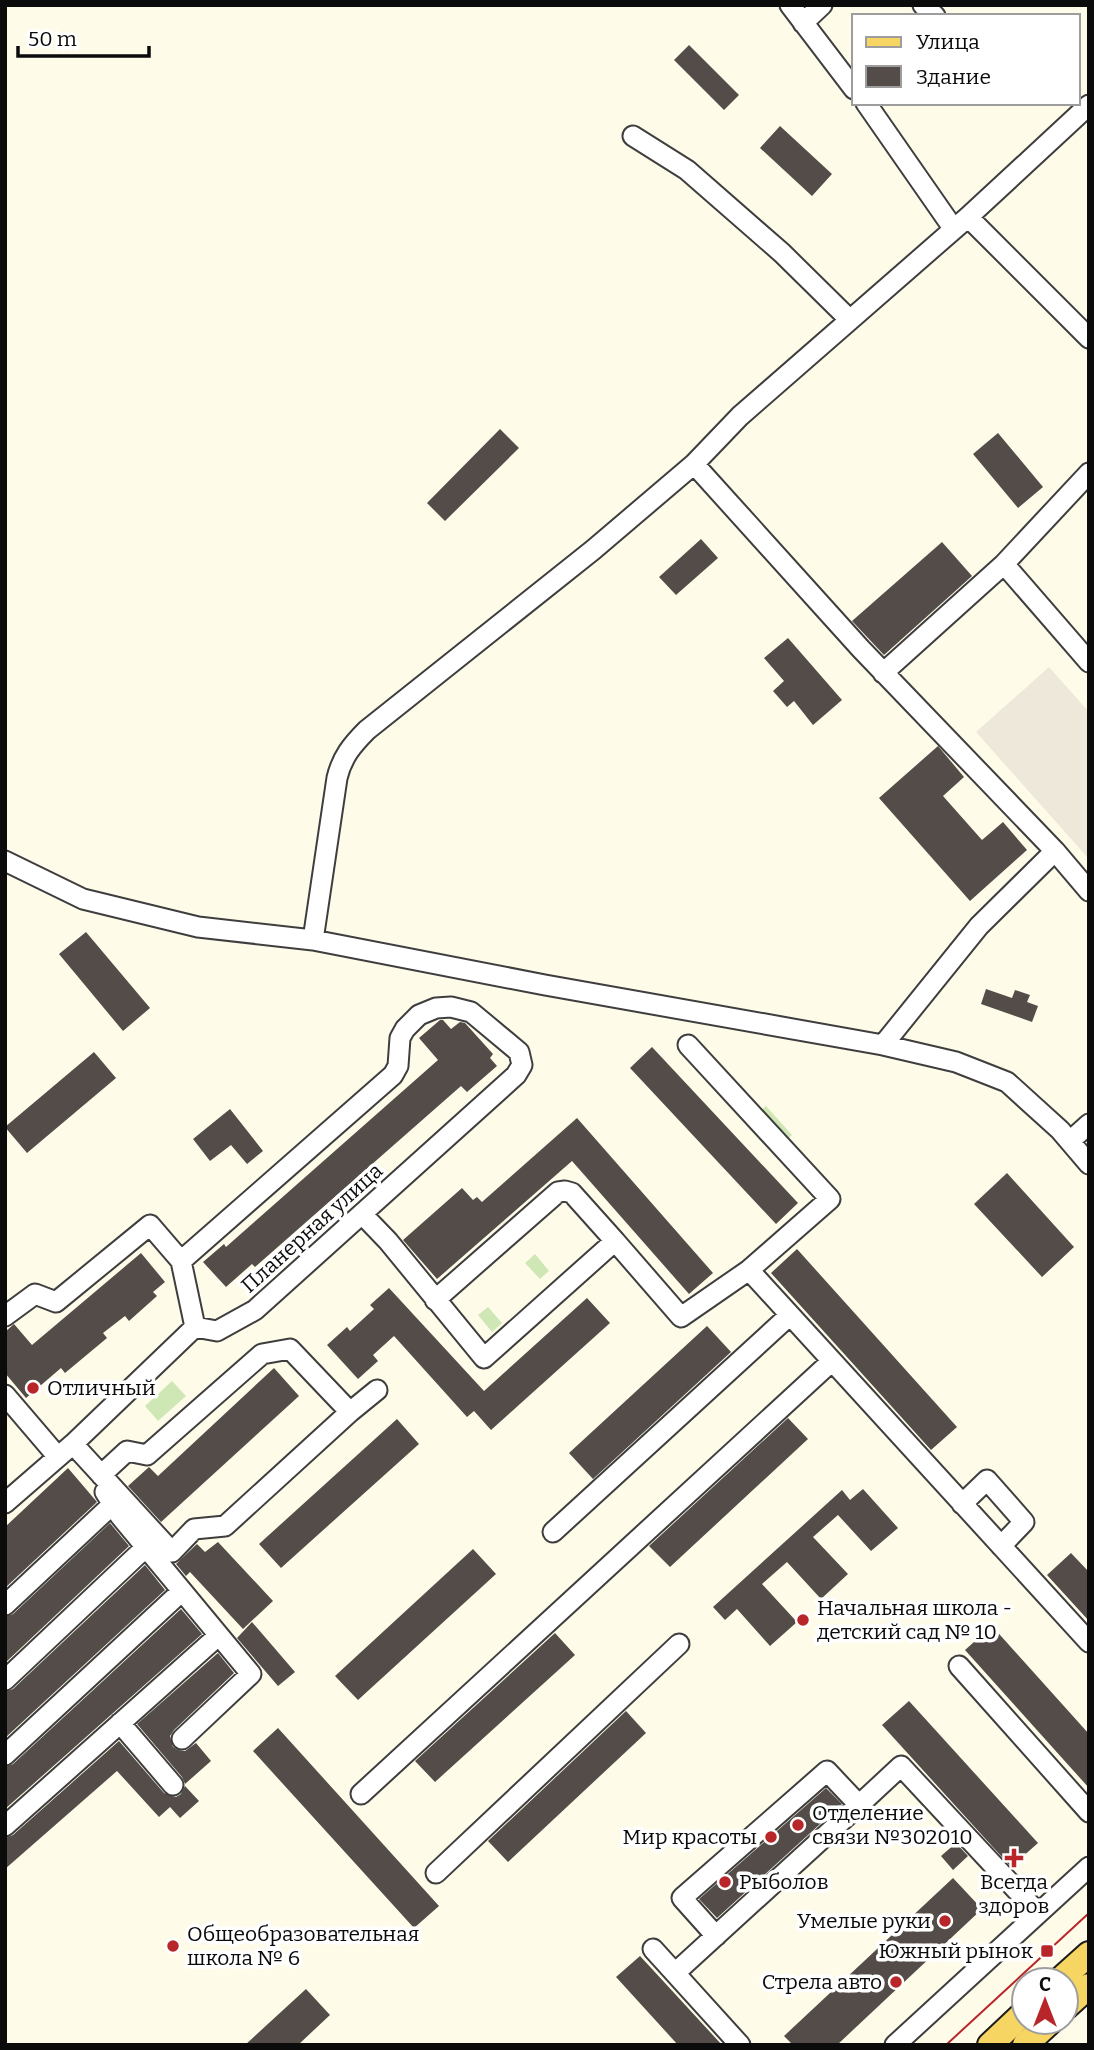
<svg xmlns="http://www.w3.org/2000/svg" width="1094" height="2050" viewBox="0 0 1094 2050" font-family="Bitter,serif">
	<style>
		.green { fill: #cee7b5 }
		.plaza { fill: #ede8da }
		.building { fill: #534c48 }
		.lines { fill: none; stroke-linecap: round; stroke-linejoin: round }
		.minor-casing { stroke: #3e3e3e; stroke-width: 23 }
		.major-casing { stroke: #1c1c1c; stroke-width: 28 }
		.minor { stroke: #fff; stroke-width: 19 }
		.major { stroke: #f6d562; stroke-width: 24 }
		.tram { stroke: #b8262a; stroke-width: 2 }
		.poi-dot { fill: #b8262a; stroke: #fff; stroke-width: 2.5 }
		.labels { text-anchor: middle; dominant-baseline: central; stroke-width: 7; stroke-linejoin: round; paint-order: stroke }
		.street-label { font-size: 21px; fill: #0b0b0b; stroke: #fff }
		.poi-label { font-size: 21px; fill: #0b0b0b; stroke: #fff; text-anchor: start }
	</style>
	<rect width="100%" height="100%" fill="#fffbe9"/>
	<path class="green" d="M766,1106L792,1135L784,1142L758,1113Z
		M535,1254L549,1271L540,1279L525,1263Z
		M488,1307L502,1323L492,1332L478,1315Z
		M172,1381L186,1396L158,1421L145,1406Z"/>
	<path class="plaza" d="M1049,667L1089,712V859L976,732Z"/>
	<path class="building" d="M689,45L739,95L724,110L674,60Z
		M780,126L832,174L812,196L760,148Z
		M500,429L519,448L445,521L427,503Z
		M998,433L1043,487L1018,508L973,454Z
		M701,539L718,558L676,595L659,577Z
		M942,542L972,576L884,655L852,621Z
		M788,638L842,700L813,725L794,701L787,707L773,691L784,681L764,658Z
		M938,746L964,777L943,796L982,840L1003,822L1027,850L970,901L879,798Z
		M86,932L150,1008L123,1031L59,954Z
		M986,989L1012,998L1015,990L1030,995L1027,1002L1038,1006L1032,1022L981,1004Z
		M440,1020H443L451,1029L460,1022L465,1023L493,1054L490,1058L497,1066L467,1092L461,1086L255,1267L252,1264L226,1287L203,1262L224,1244L226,1247L438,1060L419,1038Z
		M652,1047L798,1203L776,1224L630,1068Z
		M94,1052L116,1078L27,1153L5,1127Z
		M230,1109L263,1151L247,1164L231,1145L210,1161L193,1139Z
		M577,1118L713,1273L689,1294L572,1161L437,1279L403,1240L462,1188L473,1200L477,1197L482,1202Z
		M1007,1173L1074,1247L1042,1277L974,1204Z
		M797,1249L957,1427L931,1450L771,1273Z
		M141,1253L165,1282L153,1292L157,1296L129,1321L125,1316L103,1333L107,1338L65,1373L61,1368L26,1398L5,1373V1332L14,1324L32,1345Z
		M389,1288L484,1391L587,1298L610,1323L491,1430L474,1411L467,1417L394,1336L373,1355L378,1361L358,1379L327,1345L347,1327L350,1331L374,1309L370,1305Z
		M707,1326L731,1352L593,1479L569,1453Z
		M274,1368L299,1396L161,1522L128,1486L149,1467L158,1476Z
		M788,1418L808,1439L670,1567L649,1546Z
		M397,1419L419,1444L281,1568L259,1544Z
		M68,1468L97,1502L5,1588V1527Z
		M863,1489L898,1528L871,1551L838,1515L813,1537L848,1574L821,1599L787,1562L762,1584L797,1622L770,1646L737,1609L725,1620L713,1607L842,1490L850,1500Z
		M110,1523L129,1546L5,1663V1617L13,1614Z
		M218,1542L273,1601L243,1629L190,1572L186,1576L176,1564L197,1544L205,1552Z
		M473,1549L496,1574L358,1700L335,1676Z
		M1071,1553L1089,1572V1621L1047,1575Z
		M145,1565L165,1590L5,1738V1692L13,1689Z
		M181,1609L202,1634L5,1809V1767L13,1764Z
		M252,1622L295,1672L278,1686L237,1638Z
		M992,1626L1089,1734V1788L965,1650Z
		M555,1633L575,1655L435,1782L415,1761Z
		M218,1653L234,1673L174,1730L170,1736L173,1747L178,1750L185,1751L196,1743L211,1761L185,1784L182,1777L137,1724Z
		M909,1701L1038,1843L1011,1867L882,1725Z
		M626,1711L646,1733L508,1862L488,1841Z
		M278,1728L439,1906L414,1928L253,1751Z
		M119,1741L164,1793L176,1797L181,1794L185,1786L199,1801L180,1818L170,1807L159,1817L117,1771L5,1869V1838L13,1835Z
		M826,1788L842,1804L717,1918L699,1899Z
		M956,1843L968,1856L953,1870L941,1856Z
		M953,1878L982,1909L837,2045H793L784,2036Z
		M640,1956L653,1970L722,2045H678L616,1977Z
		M306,1989L330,2015L298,2045H245Z"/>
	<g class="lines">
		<defs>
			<path id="minor" d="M790,5L854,89
				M923,5L935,16
				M803,23L822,5
				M866,103L953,228
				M1089,105L968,217L740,416L694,464L593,550L367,730C352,745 342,757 337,778L313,940L545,985L883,1045L956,1062L1007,1082L1060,1130L1089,1164
				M633,136L687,170L782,253L850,320
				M968,217L1089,338
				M694,464L861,649L1055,851L979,926L883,1045
				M1089,473L1004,564L1089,662
				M883,673L1004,564
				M1055,851L1089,891
				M5,861L83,899L198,927L313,940
				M1070,1141L1089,1124
				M362,1214L388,1241L484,1358L615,1241L681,1317L749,1270L830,1199L688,1045
				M749,1270L1089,1642
				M435,1300L558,1192L565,1191L572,1193L615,1241
				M5,1316L35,1294L56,1302L150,1225L181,1261L195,1327
				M5,1395L58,1457
				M73,1444L172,1552L194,1529L225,1526L350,1412L377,1390
				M101,1475L127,1451L147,1455L262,1354L290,1349L350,1412
				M105,1492L120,1516L251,1674L182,1739
				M5,1503L73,1444L195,1327L217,1331L255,1310L516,1075L522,1065L519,1052L471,1012L451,1007L436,1008L419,1015L405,1029L400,1038L398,1066L393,1075L181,1261
				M962,1504L987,1480L1024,1522L1001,1546
				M553,1532L790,1315
				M5,1605L113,1504
				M959,1666L1089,1812
				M5,1680L146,1547
				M120,1723L173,1785
				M5,1755L182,1591
				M361,1794L832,1361
				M5,1826L218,1636
				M436,1873L679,1644
				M716,1936L682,1898L827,1771L859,1805L901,1766L1038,1913
				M653,1949L740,2045
				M675,1973L859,1805
				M895,2045L1089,1867"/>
			<path id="major" d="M1060,1980L1089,1954
				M1066,2007L1089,1986
				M990,2045L1024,2013
				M1025,2045L1050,2022"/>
		</defs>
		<use href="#minor" class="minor-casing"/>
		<use href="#major" class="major-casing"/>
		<use href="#minor" class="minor"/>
		<use href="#major" class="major"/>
		<path class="tram" d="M946,2045L1089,1913"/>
	</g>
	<g class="poi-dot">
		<circle cx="33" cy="1388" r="7"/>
		<circle cx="803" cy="1620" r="7"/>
		<circle cx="798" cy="1825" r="7"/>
		<circle cx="771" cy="1837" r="7"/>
		<path d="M1010.5 1847.5h7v7h7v7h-7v7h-7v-7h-7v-7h7z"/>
		<circle cx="725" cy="1882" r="7"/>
		<circle cx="945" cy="1921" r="7"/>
		<circle cx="173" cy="1946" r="7"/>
		<rect x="1040" y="1944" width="14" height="14" rx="3.5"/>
		<circle cx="896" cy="1982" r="7"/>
	</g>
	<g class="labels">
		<g class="street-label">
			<text transform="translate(312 1228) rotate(-42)">Планерная улица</text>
		</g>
		<g class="poi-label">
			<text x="47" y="1388">Отличный</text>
			<text x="817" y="1608">Начальная школа -<tspan x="817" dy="24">детский сад № 10</tspan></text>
			<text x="812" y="1813">Отделение<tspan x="812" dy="24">связи №302010</tspan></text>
			<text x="757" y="1837" text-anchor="end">Мир красоты</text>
			<text x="739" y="1882">Рыболов</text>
			<text x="1014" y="1882" text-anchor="middle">Всегда<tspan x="1014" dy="24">здоров</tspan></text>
			<text x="931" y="1921" text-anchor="end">Умелые руки</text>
			<text x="187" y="1934">Общеобразовательная<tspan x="187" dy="24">школа № 6</tspan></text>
			<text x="1033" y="1951" text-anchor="end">Южный рынок</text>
			<text x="882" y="1982" text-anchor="end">Стрела авто</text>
		</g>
	</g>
	<rect width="1094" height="2050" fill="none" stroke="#0b0b0b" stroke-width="14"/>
	<rect x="852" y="14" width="228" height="91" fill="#ffffff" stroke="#9d9d9d" stroke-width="2"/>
	<rect x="866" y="37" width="35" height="10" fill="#f6d562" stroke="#9d9d9d" stroke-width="2"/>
	<text x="916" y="49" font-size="21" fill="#0b0b0b">Улица</text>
	<rect x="866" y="66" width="35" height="21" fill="#534c48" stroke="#9d9d9d" stroke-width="2"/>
	<text x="916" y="84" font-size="21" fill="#0b0b0b">Здание</text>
	<g transform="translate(1045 2001)"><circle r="33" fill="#ffffff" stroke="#9d9d9d" stroke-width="2"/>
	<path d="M0-5L12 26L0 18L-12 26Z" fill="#b8262a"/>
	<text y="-10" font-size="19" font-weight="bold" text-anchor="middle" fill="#0b0b0b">С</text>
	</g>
	<path d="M18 46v10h131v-10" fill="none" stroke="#0b0b0b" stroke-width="3.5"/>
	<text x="28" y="46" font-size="21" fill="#0b0b0b" stroke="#ffffff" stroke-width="5" paint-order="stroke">50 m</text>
</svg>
